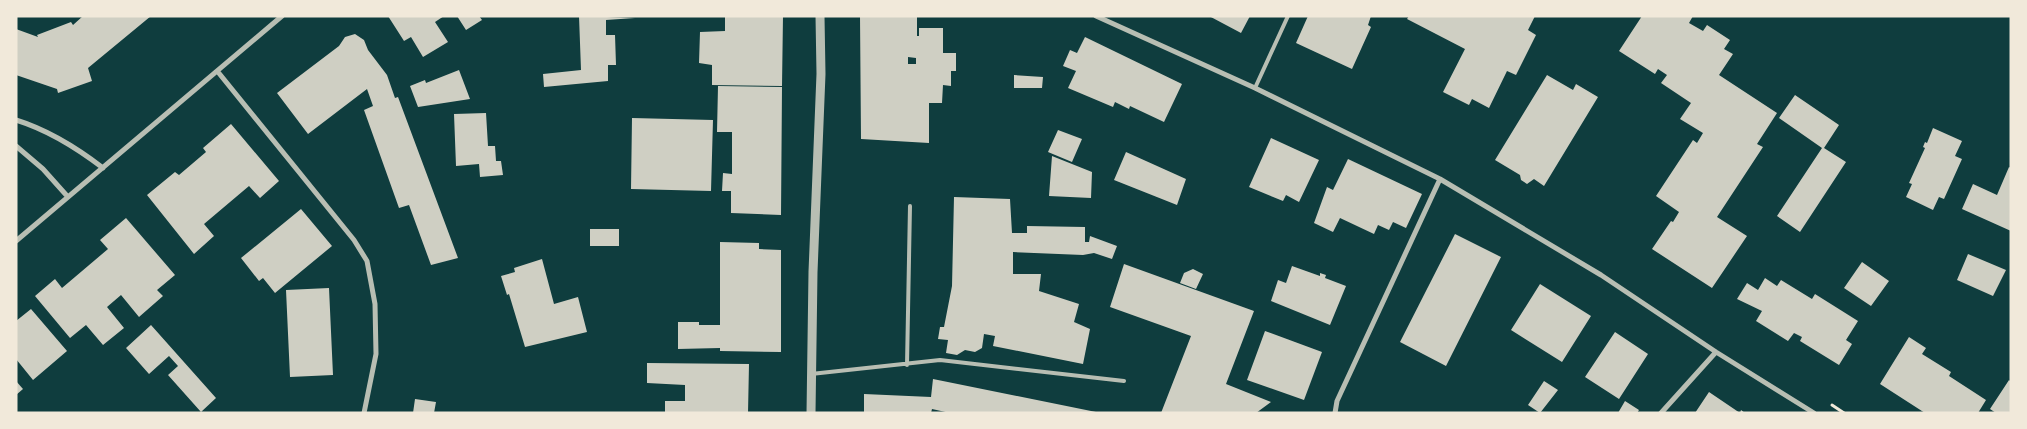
<svg xmlns="http://www.w3.org/2000/svg" width="2027" height="429" viewBox="0 0 2027 429" font-family="Quicksand,sans-serif">
	<style>
		.building { fill: #cfcfc3; fill-rule: evenodd }
		.lines { fill: none; stroke-linecap: round; stroke-linejoin: round }
		.path { stroke: #f1e9da; stroke-width: 3 }
		.service { stroke: #b8beb3; stroke-width: 4 }
		.minor { stroke: #b8beb3; stroke-width: 5 }
		.tertiary { stroke: #b8beb3; stroke-width: 9 }
	</style>
	<rect width="100%" height="100%" fill="#0f3d3e"/>
	<path class="building" d="M83,16H151L88,68L92,81L58,93L57,89L16,75V29L38,37L37,35L71,22L73,25Z
		M388,16H444L435,22L448,42L423,57L411,37L404,41Z
		M457,16H479L482,20L466,30Z
		M579,16L635,18L606,20V35H615L616,65H608V81L544,87L543,74L581,70Z
		M725,16H783L782,86L712,85V65L699,63L700,32L725,31Z
		M860,16H917V36H919V28H943V53H956V71H951V86L943,85L942,103H929V143L861,139ZM908,57L916,58V64H908Z
		M1209,16H1250L1241,33Z
		M1308,16H1371L1368,25L1371,27L1352,69L1296,43Z
		M1409,16H1535L1528,30L1536,35L1516,75L1507,71L1489,108L1472,99L1469,105L1443,92L1465,49L1407,19Z
		M1642,16H1693L1689,23L1703,31L1707,25L1730,40L1724,49L1733,54L1719,75L1777,113L1757,144L1763,147L1717,217L1747,236L1712,288L1652,249L1671,221L1673,222L1679,212L1656,196L1693,140L1697,143L1703,133L1680,119L1691,103L1661,83L1667,75L1658,69L1655,74L1619,51Z
		M355,34L364,40L368,50L387,75L395,98L398,97L458,258L431,265L409,205L399,208L364,110L373,106L367,89L308,134L277,93L339,46L345,37Z
		M1085,37L1182,84L1164,122L1130,106L1129,109L1115,102L1113,107L1068,88L1076,71L1063,66L1070,50L1077,53Z
		M459,70L470,99L418,107L410,86L425,80L426,83Z
		M1014,75L1043,77L1042,88H1014Z
		M1547,75L1573,90L1576,84L1598,97L1544,186L1534,179L1527,184L1521,180L1520,175L1495,160Z
		M718,86L782,87L781,215L731,213V191H722L723,173L732,174V132H717Z
		M1795,95L1839,125L1824,148L1846,162L1800,232L1777,216L1822,148L1779,118Z
		M486,113L488,146H495L496,161H501L503,175L480,177L479,164L456,166L454,114Z
		M632,118L713,120L711,191L631,189Z
		M231,124L279,181L260,198L249,186L204,224L214,236L194,254L147,195L175,172L179,175L206,152L203,148Z
		M1933,128L1962,141L1955,156L1962,159L1944,199L1939,197L1933,210L1906,197L1912,184L1909,183L1925,148L1923,147L1925,142L1927,143Z
		M1058,130L1082,139L1072,162L1048,152Z
		M1271,138L1319,160L1299,202L1286,195L1283,201L1249,187Z
		M1126,152L1186,179L1177,205L1114,180Z
		M1052,156L1092,172L1091,198L1049,196Z
		M1348,159L1422,194L1406,228L1393,222L1389,230L1378,225L1374,234L1340,218L1333,232L1314,223L1327,187L1333,190Z
		M2009,167L2011,168V231L1962,209L1973,184L1997,195Z
		M954,197L1010,199L1012,233H1027V226L1085,227V242H1089L1090,236L1117,246L1112,259L1094,253L1083,255L1013,252V274H1041L1039,291L1079,304L1074,322L1090,329L1083,364L993,346L995,336L984,334L982,348L975,352L965,350L957,355L946,353L948,340L938,339L940,327H944L952,286Z
		M301,209L332,246L275,293L263,278L259,281L241,258Z
		M126,218L175,275L157,290L163,296L139,317L121,295L107,307L124,328L103,345L86,325L70,338L35,296L55,279L62,288L108,249L100,240Z
		M590,229H619V246H590Z
		M1455,234L1501,257L1446,366L1400,342Z
		M720,242L759,243V249L781,250V352L720,351V348L678,349V322H699V325H720Z
		M1968,254L2006,270L1993,296L1957,280Z
		M542,259L554,304L578,297L587,332L525,347L509,294L507,295L501,276L515,272L514,268Z
		M1862,262L1889,281L1871,306L1844,288Z
		M1124,264L1254,311L1226,384L1271,402L1256,413H1161L1191,336L1110,307Z
		M1292,266L1320,276V273L1326,275L1325,278L1346,286L1330,325L1271,301L1278,280L1286,283Z
		M1193,269L1203,274L1196,289L1180,283L1184,273Z
		M1765,278L1777,286L1781,280L1812,299L1815,294L1858,321L1846,340L1852,344L1839,365L1800,341L1802,337L1794,333L1788,341L1756,321L1762,311L1737,299L1747,283L1758,290Z
		M1540,284L1591,316L1562,362L1511,330Z
		M329,288L333,375L290,377L286,290Z
		M31,309L67,351L33,380L16,359V321Z
		M151,325L216,398L201,412L168,375L178,366L169,356L149,374L126,348Z
		M1265,331L1322,352L1304,400L1247,380Z
		M1615,332L1648,354L1619,399L1585,377Z
		M1909,337L1926,348L1922,354L1951,372L1949,376L1986,400L1978,413H1925L1880,384Z
		M647,363L749,364L748,413H665V401H685V385L647,383Z
		M933,379L1096,412V413H950L932,409L931,413H864V394L931,397Z
		M2009,380L2011,382V413H1996L1990,409Z
		M16,381L23,389L16,395Z
		M1544,381L1558,390L1540,413L1528,405Z
		M1709,392L1740,413L1741,410L1745,413H1695Z
		M415,399L436,402L434,413H413Z
		M1625,401L1639,410L1637,413H1618Z"/>
	<g class="lines">
		<path class="path" d="M1832,405L1844,413"/>
		<path class="service" d="M1255,88L1288,16
			M907,365L910,206
			M811,374L940,360L1124,381"/>
		<path class="minor" d="M1096,16L1255,88L1440,179L1601,275L1716,352L1814,413
			M218,72L354,240L367,261L375,304L376,354L364,413
			M16,120C48,130 77,148 103,168
			M16,146L43,169L68,197
			M16,241L282,16
			M1335,413L1337,401L1440,179
			M1661,413L1716,352"/>
		<path class="tertiary" d="M811,413L813,272L821,74L820,16"/>
	</g>
	<rect width="2027" height="429" fill="none" stroke="#f1e9da" stroke-width="35"/>
</svg>
